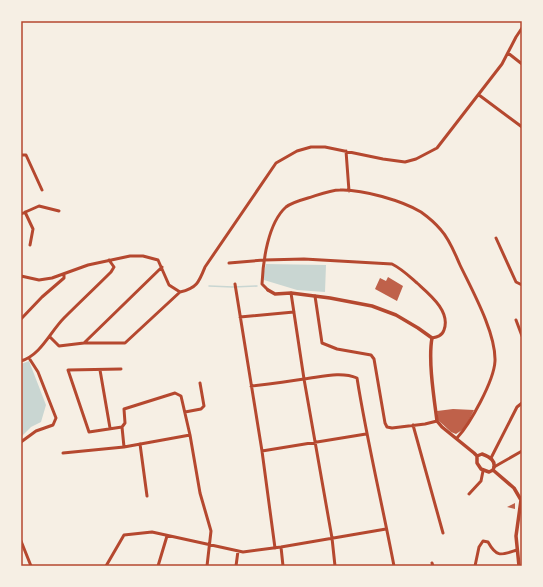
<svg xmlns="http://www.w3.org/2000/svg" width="543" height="587" viewBox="0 0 543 587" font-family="Montserrat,sans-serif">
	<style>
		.water { fill: #c9d6d2 }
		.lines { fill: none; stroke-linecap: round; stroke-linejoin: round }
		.stream { stroke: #c9d6d2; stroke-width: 1.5 }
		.building { fill: #bf614a }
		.minor { stroke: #b5482f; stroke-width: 3 }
		.tertiary { stroke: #b5482f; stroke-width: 3.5 }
		.neatline { fill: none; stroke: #b5482f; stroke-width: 1.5 }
	</style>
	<rect width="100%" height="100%" fill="#f6efe4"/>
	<path class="water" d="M266,264L326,265L325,292L297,290L264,280V272Z
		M29,361L46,405L41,422L31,427L21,437V364Z"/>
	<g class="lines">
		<path class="stream" d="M209,286L233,287L257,286"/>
	</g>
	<path class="building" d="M388,277L403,286L397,301L375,289L380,278L386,281Z
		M453,409L474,410L465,428L456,434L451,432L438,420L437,411Z
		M515,503V509L507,507Z"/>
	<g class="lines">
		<path class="minor" d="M508,53L522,64
			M479,95L522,127
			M346,151L349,191
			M21,155H26L42,190
			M25,212L33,229L30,245
			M21,214L39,206L59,211
			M496,238L516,282L522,285
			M229,263L264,260L304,259L392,264C402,269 409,276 417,283C429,294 451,311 444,330C442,336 437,337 432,338
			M21,276L39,280L52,278L88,265L130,256H143L158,260L169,285L180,292C197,288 199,282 205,267L276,163L297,151L311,147H325L383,159L405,162L416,159L437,148L502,64L516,37L522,28
			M235,284L262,451L275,548
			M268,290L262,284C263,261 268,223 286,207C291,203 301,200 308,198C318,195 330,190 340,190C362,189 403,201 421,212C428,217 436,224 441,230C450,240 455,254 460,265C472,290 496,333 495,361C494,381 470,424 457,438
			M291,293L304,379L332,538L335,566
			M315,296L322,343L337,349L371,355L374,359L385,423L387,427L392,428L425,424L437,421
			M240,317L294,312
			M21,319L42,297L64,278V274
			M516,320L522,336
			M50,337L59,346L84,343H125L180,292
			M84,343L162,267
			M21,361C41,355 50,332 64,318C80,302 96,287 111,272L114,267L109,260
			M121,369L68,370L89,432L122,427L125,423L124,409L175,393L181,396L190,435L200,493L211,531L207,566
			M100,370L110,428
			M251,386C269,384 286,382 304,379C321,377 341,371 357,378C367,441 382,503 394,566
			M185,412L201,409L204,406L200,383
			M413,425L443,533
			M122,427L124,447
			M21,442L36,431L53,425L56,418L38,372L29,358
			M140,444L147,496
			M262,451L366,434
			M63,453L124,447L190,435
			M491,458L517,407L522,403
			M494,467L522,451
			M469,494L481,481L483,471
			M21,541L31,566
			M281,547L283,566
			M432,563L433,566
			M106,566L124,535L152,532L243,552L281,547L386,529
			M158,566L167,536
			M236,566L238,551
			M475,566L479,547L483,541L488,542C497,558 501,555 517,550"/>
		<path class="tertiary" d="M268,290L275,294L291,293L330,298L372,306L396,315L418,328L432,338C428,360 434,398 437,421L442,427L474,453L477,456V463L481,469L489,472L493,470L514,488L521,500L516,536L519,566
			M477,456L482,454C490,457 497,461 493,470"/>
	</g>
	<rect width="543" height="587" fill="none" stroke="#f6efe4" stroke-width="44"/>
	<rect x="22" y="22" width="499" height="543" class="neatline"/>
</svg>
